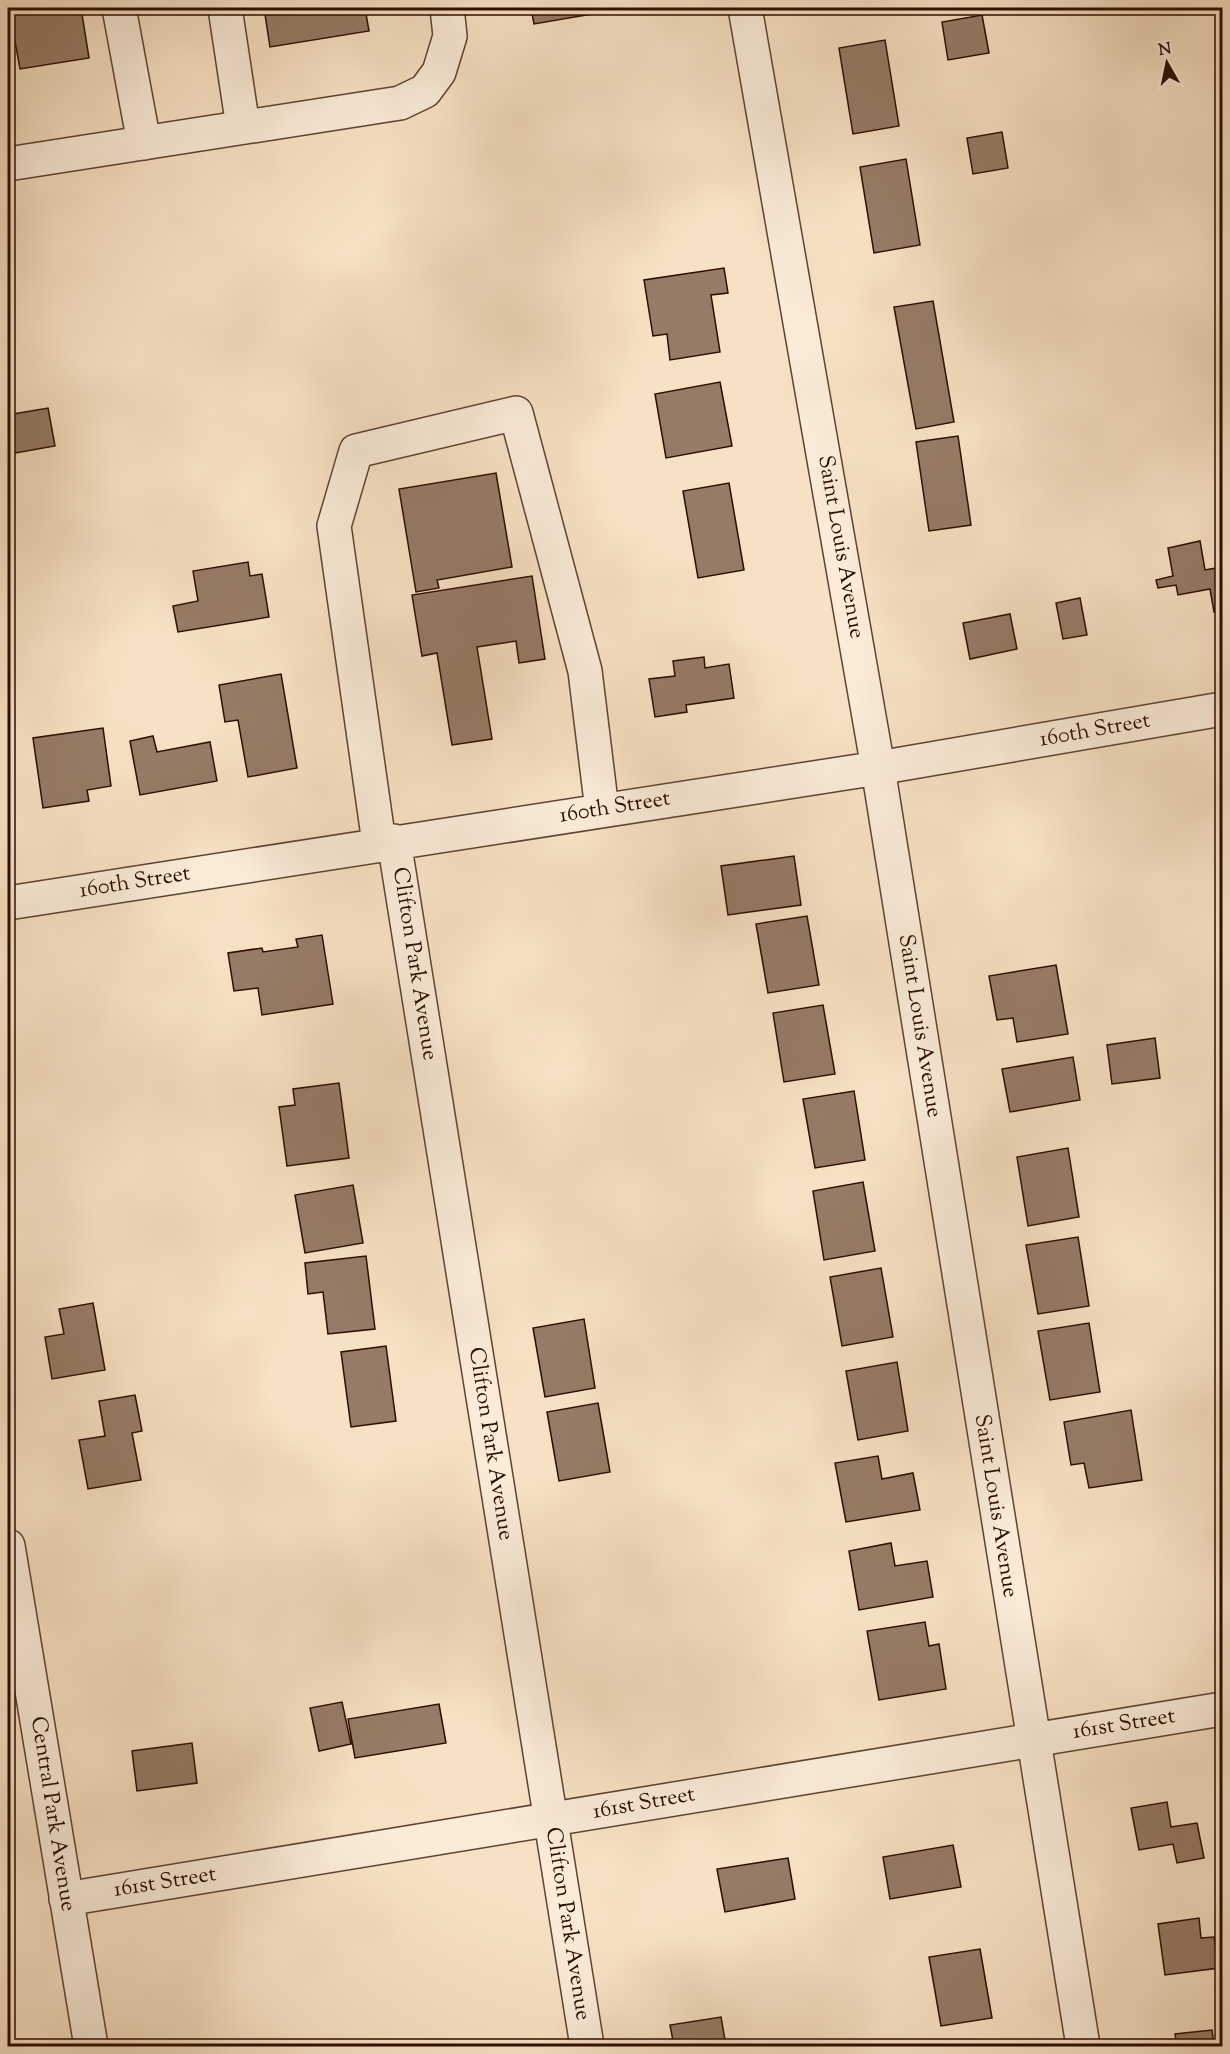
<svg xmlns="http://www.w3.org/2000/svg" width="1230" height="2054" viewBox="0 0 1230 2054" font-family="'Sorts Mill Goudy',serif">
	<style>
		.building { fill: #967b66; stroke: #2c0d00; stroke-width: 1.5 }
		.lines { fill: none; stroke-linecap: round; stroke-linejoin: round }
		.minor-casing { stroke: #5f4231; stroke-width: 36 }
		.minor { stroke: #faecd9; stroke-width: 33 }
		.labels { text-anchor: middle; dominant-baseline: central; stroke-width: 4.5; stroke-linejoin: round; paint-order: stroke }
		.street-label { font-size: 22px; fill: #2c0d00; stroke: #faecd9 }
	</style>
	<rect width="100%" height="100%" fill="#f7e1c4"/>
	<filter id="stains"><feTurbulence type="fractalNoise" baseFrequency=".00333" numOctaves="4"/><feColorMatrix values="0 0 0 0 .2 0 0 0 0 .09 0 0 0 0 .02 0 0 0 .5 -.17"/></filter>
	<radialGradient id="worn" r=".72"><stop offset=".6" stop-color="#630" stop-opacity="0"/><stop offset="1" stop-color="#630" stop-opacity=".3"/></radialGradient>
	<path class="building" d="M9,8H81L89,58L20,69Z
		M264,8H365L369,31L270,47Z
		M531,8H621V9L534,24Z
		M982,15L989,53L948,60L942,22Z
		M885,40L899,126L853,134L839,48Z
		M1002,132L1008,168L973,174L967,138Z
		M906,159L920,245L874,253L860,167Z
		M724,268L728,293L711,295L720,352L670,360L667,334L653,336L644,280Z
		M933,301L954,422L916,429L894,307Z
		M720,382L732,446L666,458L655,394Z
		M48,408L55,446L9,454L8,415Z
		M958,436L971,525L929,531L916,442Z
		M496,473L512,567L437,580L439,588L416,592L399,489Z
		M729,483L744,570L698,578L683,491Z
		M1200,541L1205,570L1222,567V610L1214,612L1210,589L1178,595L1176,585L1158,588L1156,580L1173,576L1168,548Z
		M248,562L250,576L262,574L269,617L178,632L173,606L198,601L193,571Z
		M532,576L545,659L519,663L516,641L477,647L492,739L452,745L437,653L422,656L412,595Z
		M1080,598L1087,635L1063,639L1056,603Z
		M1010,614L1017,649L970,659L963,623Z
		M704,657L705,668L729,664L734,698L686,705L687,712L655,717L649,679L675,676L673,661Z
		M281,674L297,768L248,777L238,720L225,722L219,685Z
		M103,728L111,786L87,790L89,801L43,808L33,738Z
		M153,736L157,752L210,742L217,781L140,795L130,741Z
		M794,856L801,905L728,915L721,866Z
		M807,916L819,985L768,993L756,924Z
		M322,935L333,1004L262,1015L258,988L234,991L228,953L262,948L263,952L298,947L296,939Z
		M1056,965L1068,1034L1017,1042L1013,1018L997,1020L989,976Z
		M823,1005L835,1074L784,1082L773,1013Z
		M1155,1038L1160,1078L1112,1084L1107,1045Z
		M1073,1057L1080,1100L1010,1112L1002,1069Z
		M339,1083L349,1158L287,1166L279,1107L295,1105L293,1089Z
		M854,1091L865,1160L815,1168L803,1099Z
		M1068,1148L1079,1217L1028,1226L1017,1157Z
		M863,1182L875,1251L824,1260L813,1191Z
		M353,1185L363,1243L305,1253L295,1195Z
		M1078,1237L1089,1306L1038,1314L1026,1245Z
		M366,1256L375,1329L328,1334L323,1292L308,1294L305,1263Z
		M881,1268L893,1337L842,1346L830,1277Z
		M93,1303L105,1370L52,1379L45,1337L64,1334L59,1309Z
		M584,1319L595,1388L545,1397L533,1328Z
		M1089,1323L1100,1392L1050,1400L1038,1331Z
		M386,1346L396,1421L351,1427L341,1352Z
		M897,1362L908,1431L858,1440L846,1371Z
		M135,1395L142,1431L132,1433L141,1480L88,1489L79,1440L105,1436L99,1401Z
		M598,1403L610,1472L559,1481L547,1412Z
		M1131,1410L1142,1480L1089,1488L1084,1463L1071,1465L1064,1422Z
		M878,1456L882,1479L913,1473L920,1510L846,1522L835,1463Z
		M891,1543L895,1566L927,1561L933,1597L859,1610L849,1551Z
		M925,1622L929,1646L939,1644L946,1689L879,1700L867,1631Z
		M342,1702L351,1744L319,1751L310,1708Z
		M439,1704L446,1743L355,1758L348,1719Z
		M192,1743L197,1783L137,1791L132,1751Z
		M1167,1802L1171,1827L1197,1823L1204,1858L1177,1863L1173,1844L1139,1850L1131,1808Z
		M953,1845L961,1887L890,1899L883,1857Z
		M788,1858L795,1899L725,1912L717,1869Z
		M1199,1918L1201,1938L1214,1937L1219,1968L1165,1975L1158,1924Z
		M980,1949L992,2018L941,2026L929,1957Z
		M721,2017L726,2046H674L670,2025Z
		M1212,2030L1214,2046H1177L1175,2034Z"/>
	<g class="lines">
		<defs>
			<path id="minor" d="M119,8L144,143
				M225,8L243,127
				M745,8L878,768L1083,2046
				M8,164L400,103L425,91L439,72L450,36L447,8
				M394,841L587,2046
				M379,843L334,526L356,451L516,413L585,671L602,810
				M8,903L878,768L1222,709
				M8,1546L91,2046
				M66,1899L1222,1709"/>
		</defs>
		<use href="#minor" class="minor-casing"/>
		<use href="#minor" class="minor"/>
	</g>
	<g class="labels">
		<g class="street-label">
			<text transform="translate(840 547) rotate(80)">Saint Louis Avenue</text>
			<text transform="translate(1095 731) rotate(-10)">160th Street</text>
			<text transform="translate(615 808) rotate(-9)">160th Street</text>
			<text transform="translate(135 883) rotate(-9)">160th Street</text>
			<text transform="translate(414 964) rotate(81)">Clifton Park Avenue</text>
			<text transform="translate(919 1026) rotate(81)">Saint Louis Avenue</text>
			<text transform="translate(490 1444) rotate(81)">Clifton Park Avenue</text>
			<text transform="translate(995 1506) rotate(81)">Saint Louis Avenue</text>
			<text transform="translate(1124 1725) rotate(-9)">161st Street</text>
			<text transform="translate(644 1804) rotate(-10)">161st Street</text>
			<text transform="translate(52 1814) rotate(81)">Central Park Avenue</text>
			<text transform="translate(165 1883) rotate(-9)">161st Street</text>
			<text transform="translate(567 1924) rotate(81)">Clifton Park Avenue</text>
		</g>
	</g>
	<rect width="1230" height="2054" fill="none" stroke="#f7e1c4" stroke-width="30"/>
	<rect x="9" y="9" width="1212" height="2036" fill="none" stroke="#2c0d00" stroke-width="3"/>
	<rect x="15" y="15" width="1200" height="2024" fill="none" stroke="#2c0d00" stroke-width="1.5"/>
	<g transform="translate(1167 63) rotate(351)" stroke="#faecd9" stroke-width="4.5" paint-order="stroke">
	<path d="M0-4.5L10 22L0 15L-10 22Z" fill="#2c0d00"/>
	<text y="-9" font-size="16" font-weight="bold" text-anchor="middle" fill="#2c0d00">N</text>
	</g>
	<rect width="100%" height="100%" filter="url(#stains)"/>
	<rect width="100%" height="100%" fill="url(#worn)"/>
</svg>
